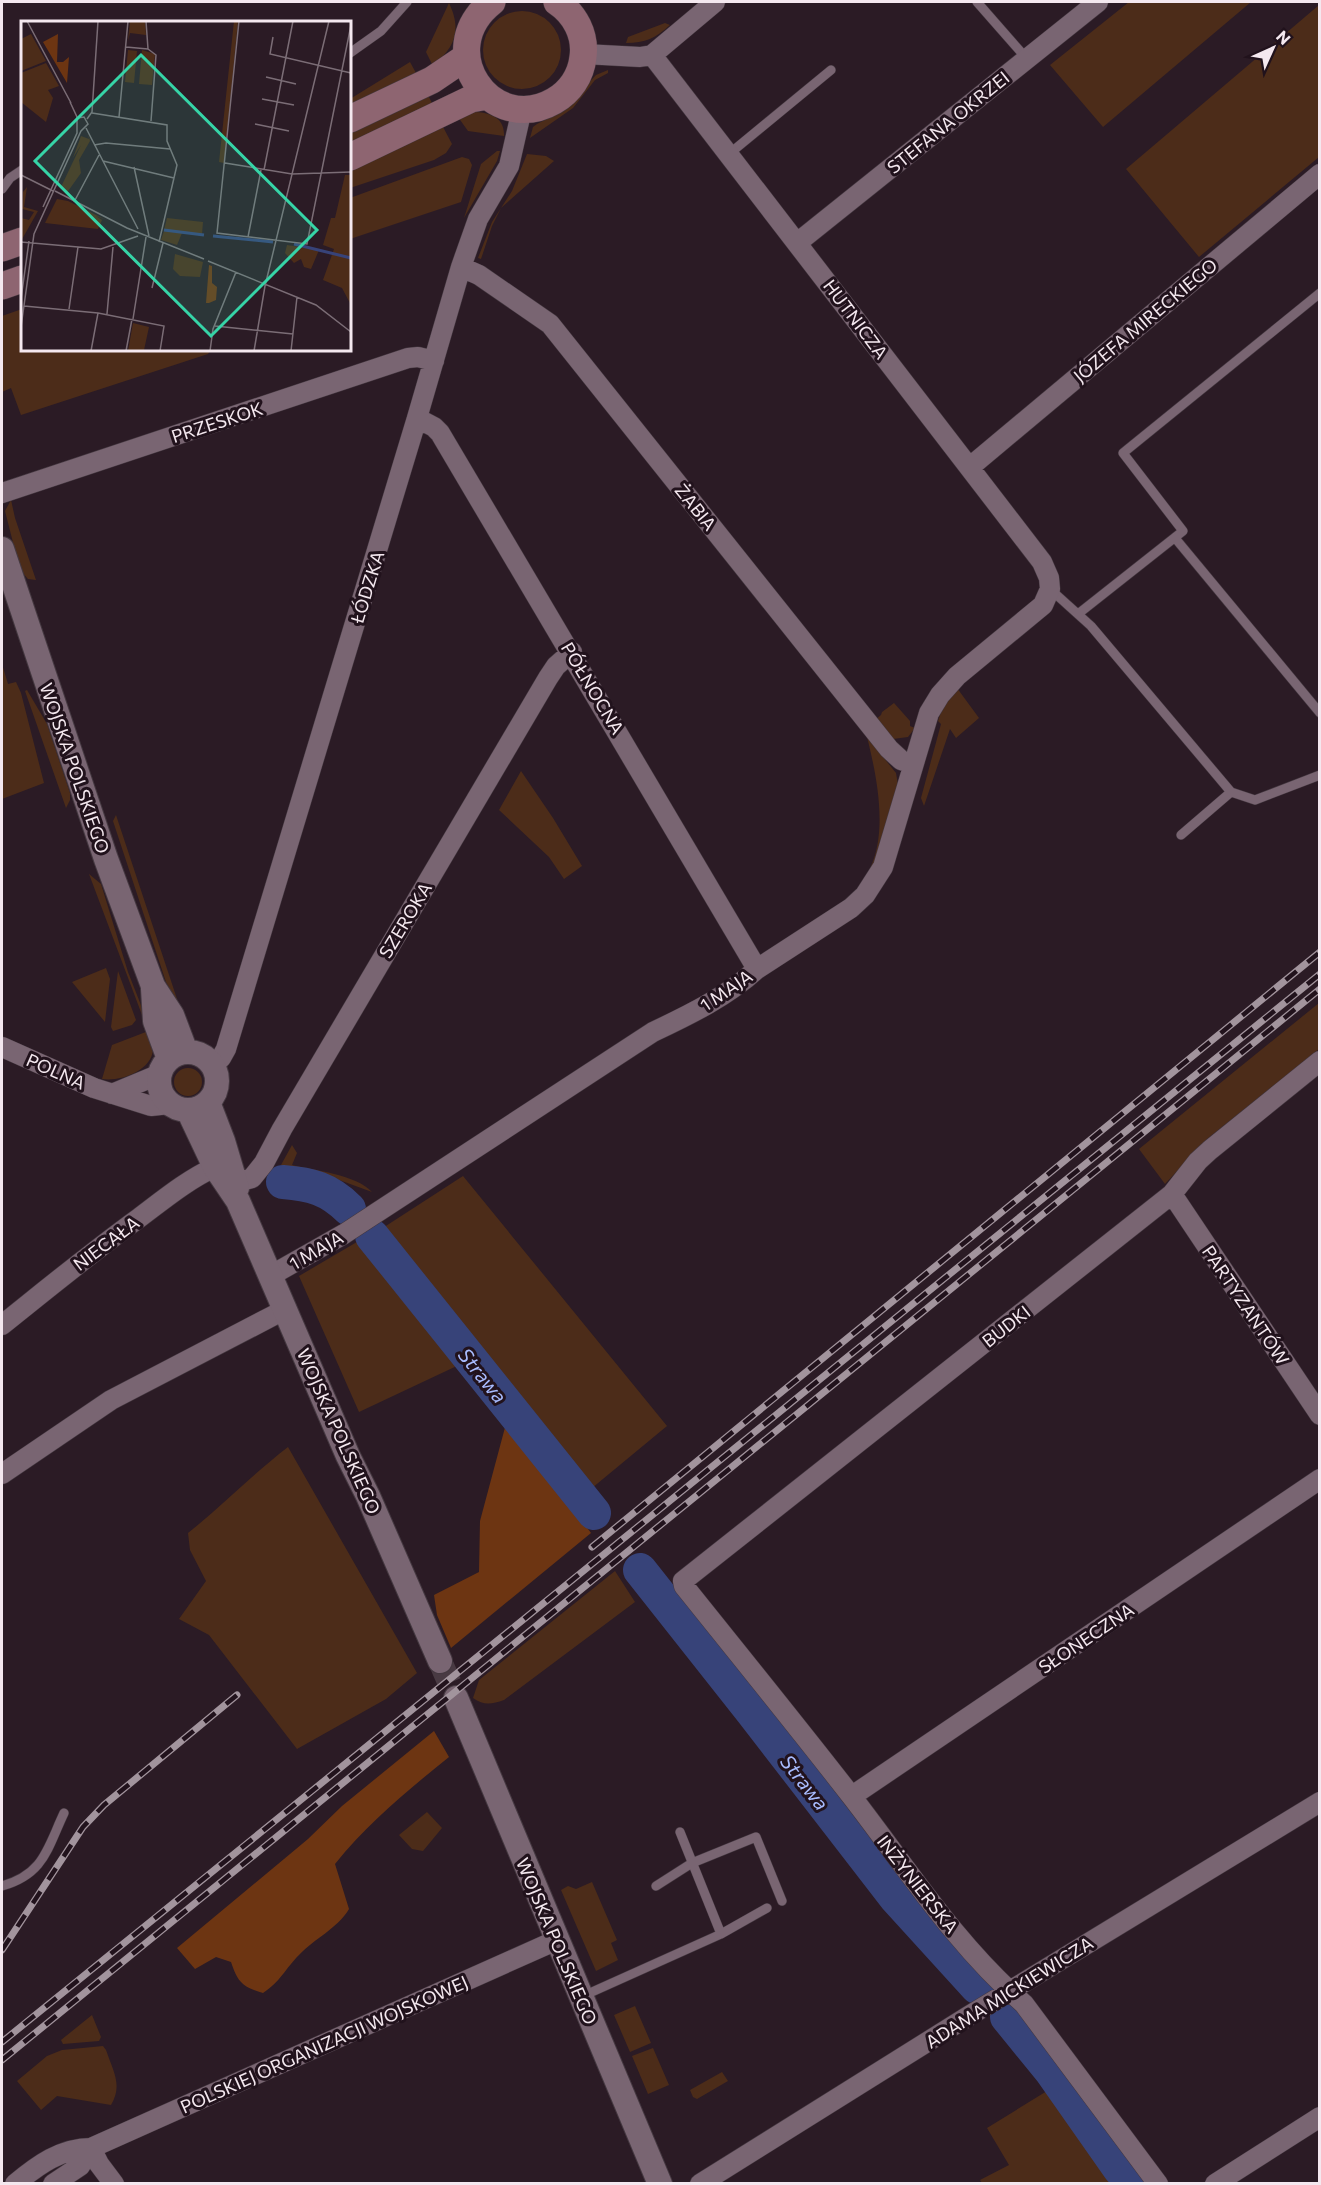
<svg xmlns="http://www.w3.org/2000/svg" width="1321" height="2185" viewBox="0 0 1321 2185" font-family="Commissioner,sans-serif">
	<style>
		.green { fill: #4c2c19 }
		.forest { fill: #6d3512 }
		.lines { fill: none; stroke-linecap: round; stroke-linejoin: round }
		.river { stroke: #374379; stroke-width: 34 }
		.tertiary-tunnel { stroke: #493a43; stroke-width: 24; stroke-dasharray: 24 12; stroke-linecap: butt }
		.service-casing { stroke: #443840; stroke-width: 10 }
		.minor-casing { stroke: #443840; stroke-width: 21 }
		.tertiary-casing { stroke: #443840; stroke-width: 26 }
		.secondary-casing { stroke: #443840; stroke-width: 28 }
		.service { stroke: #796572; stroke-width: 9 }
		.minor { stroke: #796572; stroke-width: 20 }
		.tertiary { stroke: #796572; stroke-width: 24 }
		.secondary { stroke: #8e6571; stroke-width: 27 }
		.rail-casing { stroke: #a2949d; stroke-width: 7 }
		.rail { stroke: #21121c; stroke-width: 4.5; stroke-dasharray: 14; stroke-linecap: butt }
		.labels { text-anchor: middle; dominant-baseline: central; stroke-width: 6; stroke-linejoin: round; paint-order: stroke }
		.street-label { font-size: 18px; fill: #f4e8ef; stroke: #21121c }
		.water-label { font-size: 20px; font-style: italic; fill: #a8bbfe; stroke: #21121c }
		.inset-river { fill: none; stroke: #374379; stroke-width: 3 }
		.inset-road { fill: none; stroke: #7b6d76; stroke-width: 1.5 }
		.view { fill: #36d4a7; fill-opacity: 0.15; stroke: #36d4a7; stroke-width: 3 }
		.inset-edge { fill: none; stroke: #f4e8ef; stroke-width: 3 }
	</style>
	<rect width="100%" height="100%" fill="#2b1b25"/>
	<path class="green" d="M1129,2H1251L1103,127L1050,65Z
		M449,3C462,30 455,47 433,66L426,52Z
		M1319,5V157L1199,257L1126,169Z
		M483 50a39 39 0 1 1 78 0a39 39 0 1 1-78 0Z
		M665,23L670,25C656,38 645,43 626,43L628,37Z
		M410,62L416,73L350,105V99Z
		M608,70V73L595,80L573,108L530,138L533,127L537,124L562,111L596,75Z
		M427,93L433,105L350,144V130Z
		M473,112C489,112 505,117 504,136L468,131L458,117Z
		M442,125L452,144L446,153L434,160L350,188V172L370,160Z
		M497,151H500L497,161L464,218L481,164Z
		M527,154L546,156L554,161L501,208L492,226L481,259L478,258L492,222L512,191Z
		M462,157L469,159L472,165L461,202L350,239V198Z
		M22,309V350H211L208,354L21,415L11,388L2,392V316Z
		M11,500L15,518L36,580L28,579L20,570L5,511Z
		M2,664L8,684L16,682L21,693L44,783L2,799Z
		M957,688L979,718L956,738L950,729L924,806L921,798L941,724L938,721L942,709Z
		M27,690L47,724L70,793V800L66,808L25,691Z
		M894,703L910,721V726L915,728L908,737L893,739L875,720L881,715L882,712Z
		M867,737L896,773L898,785L880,853L860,887L859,885C892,848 878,781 867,737Z
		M521,771L553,818L582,866L564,879L549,857L499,810Z
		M116,815L179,1005L166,982L113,821Z
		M89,874L101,884L128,972L146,1018L142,1015Z
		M106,968L110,979L105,1022L72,982Z
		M118,971L136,1020L132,1025L113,1031L111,1027Z
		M1319,1003V1049L1207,1139L1165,1184L1139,1149Z
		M151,1030C152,1036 154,1044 153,1050C151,1071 120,1082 102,1079L112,1045Z
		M174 1082a14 14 0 1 1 28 0a14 14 0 1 1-28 0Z
		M292,1145L297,1153L292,1165C313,1170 357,1175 372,1192L331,1177L281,1165Z
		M463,1176L667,1426L586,1493L375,1233Z
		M362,1239L461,1364L359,1412L299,1276Z
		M288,1447L417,1673L386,1699L297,1749L209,1635L179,1619L206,1581L190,1550L188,1533C222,1506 253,1474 288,1447Z
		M615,1571L635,1602L504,1700C492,1704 484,1706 473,1698L479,1680Z
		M427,1812L442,1828L423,1851L412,1849L399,1835Z
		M592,1882L617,1940L611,1943L618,1960L596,1971L561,1890L568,1886L576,1889Z
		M635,2006L651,2043L630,2052L614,2015Z
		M92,2015L101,2037L99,2041L63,2044L61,2040Z
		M103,2046L106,2050C113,2071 123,2085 111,2105L57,2096L41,2110L17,2081L47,2056L62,2050Z
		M653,2048L669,2085L648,2094L632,2056Z
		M722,2072L728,2081L697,2099L693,2097L690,2090Z
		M1047,2091L1113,2183H982L980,2180L1009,2165L987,2128Z"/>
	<path class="forest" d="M507,1420L591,1533L451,1648L437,1615L434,1595L479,1572L480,1521Z
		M434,1731L449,1757C408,1790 368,1823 335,1864L349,1909C337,1929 315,1938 299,1955C285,1969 281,1981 263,1993C243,1987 238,1983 231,1962L216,1957L195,1969L177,1948L308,1839L342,1806Z"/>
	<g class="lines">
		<path class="river" d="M283,1182C311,1184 329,1189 349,1209
			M372,1236L594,1513
			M640,1570L753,1713L896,1898L977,1987
			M1007,2017L1051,2071L1119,2168L1133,2184"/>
		<path class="tertiary-tunnel" d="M440,1661L456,1698"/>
		<defs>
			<path id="service" d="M977,2L1027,59
				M350,53L381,31L407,2
				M729,154L831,70
				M2,189L10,178L22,170
				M1175,538L1320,713
				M1050,589L1091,626L1231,792L1255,800L1320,775
				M1078,614L1183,531L1123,453L1320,293
				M1181,835L1231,792
				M680,1832L721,1934
				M2,1886C44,1874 47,1849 64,1813
				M656,1886L692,1863L756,1837L782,1901
				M583,1996L721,1934L767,1908"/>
			<path id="minor" d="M584,54L640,57L652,55L715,2
				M797,243L1098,2
				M461,267L479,275L550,324L889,749L901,760L913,764
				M417,418L434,427L440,433L757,969
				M970,467L1320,174
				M2,493L408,358L418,357L434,361
				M2,1047L94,1088L151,1106L170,1104
				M211,1064L221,1058L226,1049L417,418L461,267L478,219L509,166L522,109
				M112,1094L160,1074
				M237,1182L252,1178L264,1163L282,1129L548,678L556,666L572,652
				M1172,1194L1320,1415
				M270,1276L344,1234L653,1032C689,1015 728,996 757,969L851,908L865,895L883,867L929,713L940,695L957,676L1043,605L1050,589L1049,578L1042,562L652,55
				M2,1325C47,1289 92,1252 139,1218C163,1200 187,1180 215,1167
				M2,1474L111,1400L284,1310
				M852,1796L1320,1479
				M91,2148L99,2164L114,2184
				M15,2184C38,2165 61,2148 91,2148L557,1940
				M53,2184L80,2166L91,2148
				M700,2184L967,2017L1320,1802
				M1158,2184L1024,2004C955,1944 907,1868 852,1797C797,1726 740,1656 684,1586L683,1581L1172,1194L1198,1161L1210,1150L1320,1061
				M1215,2184L1320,2117"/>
			<path id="tertiary" d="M2,549L106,859L153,986L172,1015L186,1052
				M153,989L155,1021L169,1059
				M159 1081a29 29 0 1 1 58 0a29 29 0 1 1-58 0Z
				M208,1102L223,1141L237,1188
				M188,1110L215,1167L238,1201L348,1456L368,1496L440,1661
				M456,1698L660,2184"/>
			<path id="secondary" d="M492,2C431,50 491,137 554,101C570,92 581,76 583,57C586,35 575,14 557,2
				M350,119L432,80L466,57
				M350,157L471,99L488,96
				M2,248L22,241
				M2,286L22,279"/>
		</defs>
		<use href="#service" class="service-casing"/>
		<use href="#minor" class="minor-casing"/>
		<use href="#tertiary" class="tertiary-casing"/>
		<use href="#secondary" class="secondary-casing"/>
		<use href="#service" class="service"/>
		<use href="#minor" class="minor"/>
		<use href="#tertiary" class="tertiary"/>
		<use href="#secondary" class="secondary"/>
		<defs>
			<path id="rail" d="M592,1547L1320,952
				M2,1950L83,1827L104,1805L237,1695
				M2,2042L1320,974
				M2,2060L1320,989"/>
		</defs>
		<use href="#rail" class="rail-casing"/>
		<use href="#rail" class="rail"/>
	</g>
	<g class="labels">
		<g class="street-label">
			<text transform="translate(948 122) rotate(-39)">STEFANA OKRZEI</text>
			<text transform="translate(856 319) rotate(53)">HUTNICZA</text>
			<text transform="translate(1145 320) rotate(-40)">JÓZEFA MIRECKIEGO</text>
			<text transform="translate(217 422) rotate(-18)">PRZESKOK</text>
			<text transform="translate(696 507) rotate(51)">ŻABIA</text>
			<text transform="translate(367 587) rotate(-73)">ŁÓDZKA</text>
			<text transform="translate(593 688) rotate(59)">PÓŁNOCNA</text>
			<text transform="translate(75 768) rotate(71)">WOJSKA POLSKIEGO</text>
			<text transform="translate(405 920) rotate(-59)">SZEROKA</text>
			<text transform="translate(726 990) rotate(-34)">1 MAJA</text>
			<text transform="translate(56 1071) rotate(24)">POLNA</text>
			<text transform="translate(106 1243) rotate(-37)">NIECAŁA</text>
			<text transform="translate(316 1250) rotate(-30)">1 MAJA</text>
			<text transform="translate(1246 1305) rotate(56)">PARTYZANTÓW</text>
			<text transform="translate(1006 1326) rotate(-38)">BUDKI</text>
			<text transform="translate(339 1431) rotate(66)">WOJSKA POLSKIEGO</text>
			<text transform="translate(1086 1638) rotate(-34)">SŁONECZNA</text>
			<text transform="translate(918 1884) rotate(52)">INŻYNIERSKA</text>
			<text transform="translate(557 1941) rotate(67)">WOJSKA POLSKIEGO</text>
			<text transform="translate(1009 1992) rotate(-32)">ADAMA MICKIEWICZA</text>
			<text transform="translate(324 2044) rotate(-24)">POLSKIEJ ORGANIZACJI WOJSKOWEJ</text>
		</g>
		<g class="water-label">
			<text transform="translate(483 1375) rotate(51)">Strawa</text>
			<text transform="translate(805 1782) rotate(52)">Strawa</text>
		</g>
	</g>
	<g transform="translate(21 21)">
		<rect width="330" height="330" fill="#2b1b25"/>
		<path d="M109,0H124L125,14L109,12L107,20ZM213,0H217L203,142L198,141ZM10,13L25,40L0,50V18ZM107,29L116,30L113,62L104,61ZM121,29L134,33L131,64L118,63ZM25,42L38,65L27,69L32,77L25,101L0,81V52ZM67,112L69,120L58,139L60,152L45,173L40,166L60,124L52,137L60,115L68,118ZM324,154H330V284L321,267L302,259L313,228L302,224L310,197H314ZM6,166L3,186L17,190L0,220V197L8,199L13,191L1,188L2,171ZM36,178L47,180L85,199L75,195L81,199L77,208L24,202ZM146,197L182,201L181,213L143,209ZM143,210L161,212L156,224L140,219ZM266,224L298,229L290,248L283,246L280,238L273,242L264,232ZM154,233L182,241L179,256L159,255L152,248ZM112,302L128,306L123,329L107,330Z" fill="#4c2c19"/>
		<path d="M37,13L36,41H42L48,36L46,62L22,21ZM188,244L191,245V262L196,266L195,279L188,282H185Z" fill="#6d3512"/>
		<path class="inset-river" d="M143,209L183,214M192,215L252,221M273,223L330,237"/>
		<path class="inset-road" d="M6,0L50,82M125,0L127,28M218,0L196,212L286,223L330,4M252,16L249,33L330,52M105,26L127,28M127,28L135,34L130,100M245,56L275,63M241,78L273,84M71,92L146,104V120L156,144L138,221M98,96L107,0M66,98L71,91L77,0M234,103L268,110M65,107L117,208M73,124L85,122L149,128M82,140L153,157M204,142L271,153L330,151M113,146L128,215M243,149L272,0M0,154L32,170M34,170L106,207L183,238M53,181L78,134M22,186L56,112V96L49,81M227,216L240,149M0,221L80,228L117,215M187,240L295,284L330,311M131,267L142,222M0,278L8,220M3,285L77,292L143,305L139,330M48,288L57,226M86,293L92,226M112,298L125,216M194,305L272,313M0,306L13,213L60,110L67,103L63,96L56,97M70,330L77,292M105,330L111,298M189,330L192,308L215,251M233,330L244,265L308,0M270,330L276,276"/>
		<path class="view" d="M120,34L296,209L190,315L14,140Z"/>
		<rect width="330" height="330" class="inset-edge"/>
	</g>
	<rect width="1321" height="2185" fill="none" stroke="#f4e8ef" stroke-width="6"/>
	<g transform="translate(1273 48) rotate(45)" stroke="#21121c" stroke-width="4.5" paint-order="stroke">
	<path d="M0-4.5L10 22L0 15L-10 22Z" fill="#f4e8ef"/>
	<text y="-9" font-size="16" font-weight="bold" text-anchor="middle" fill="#f4e8ef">N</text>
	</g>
</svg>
